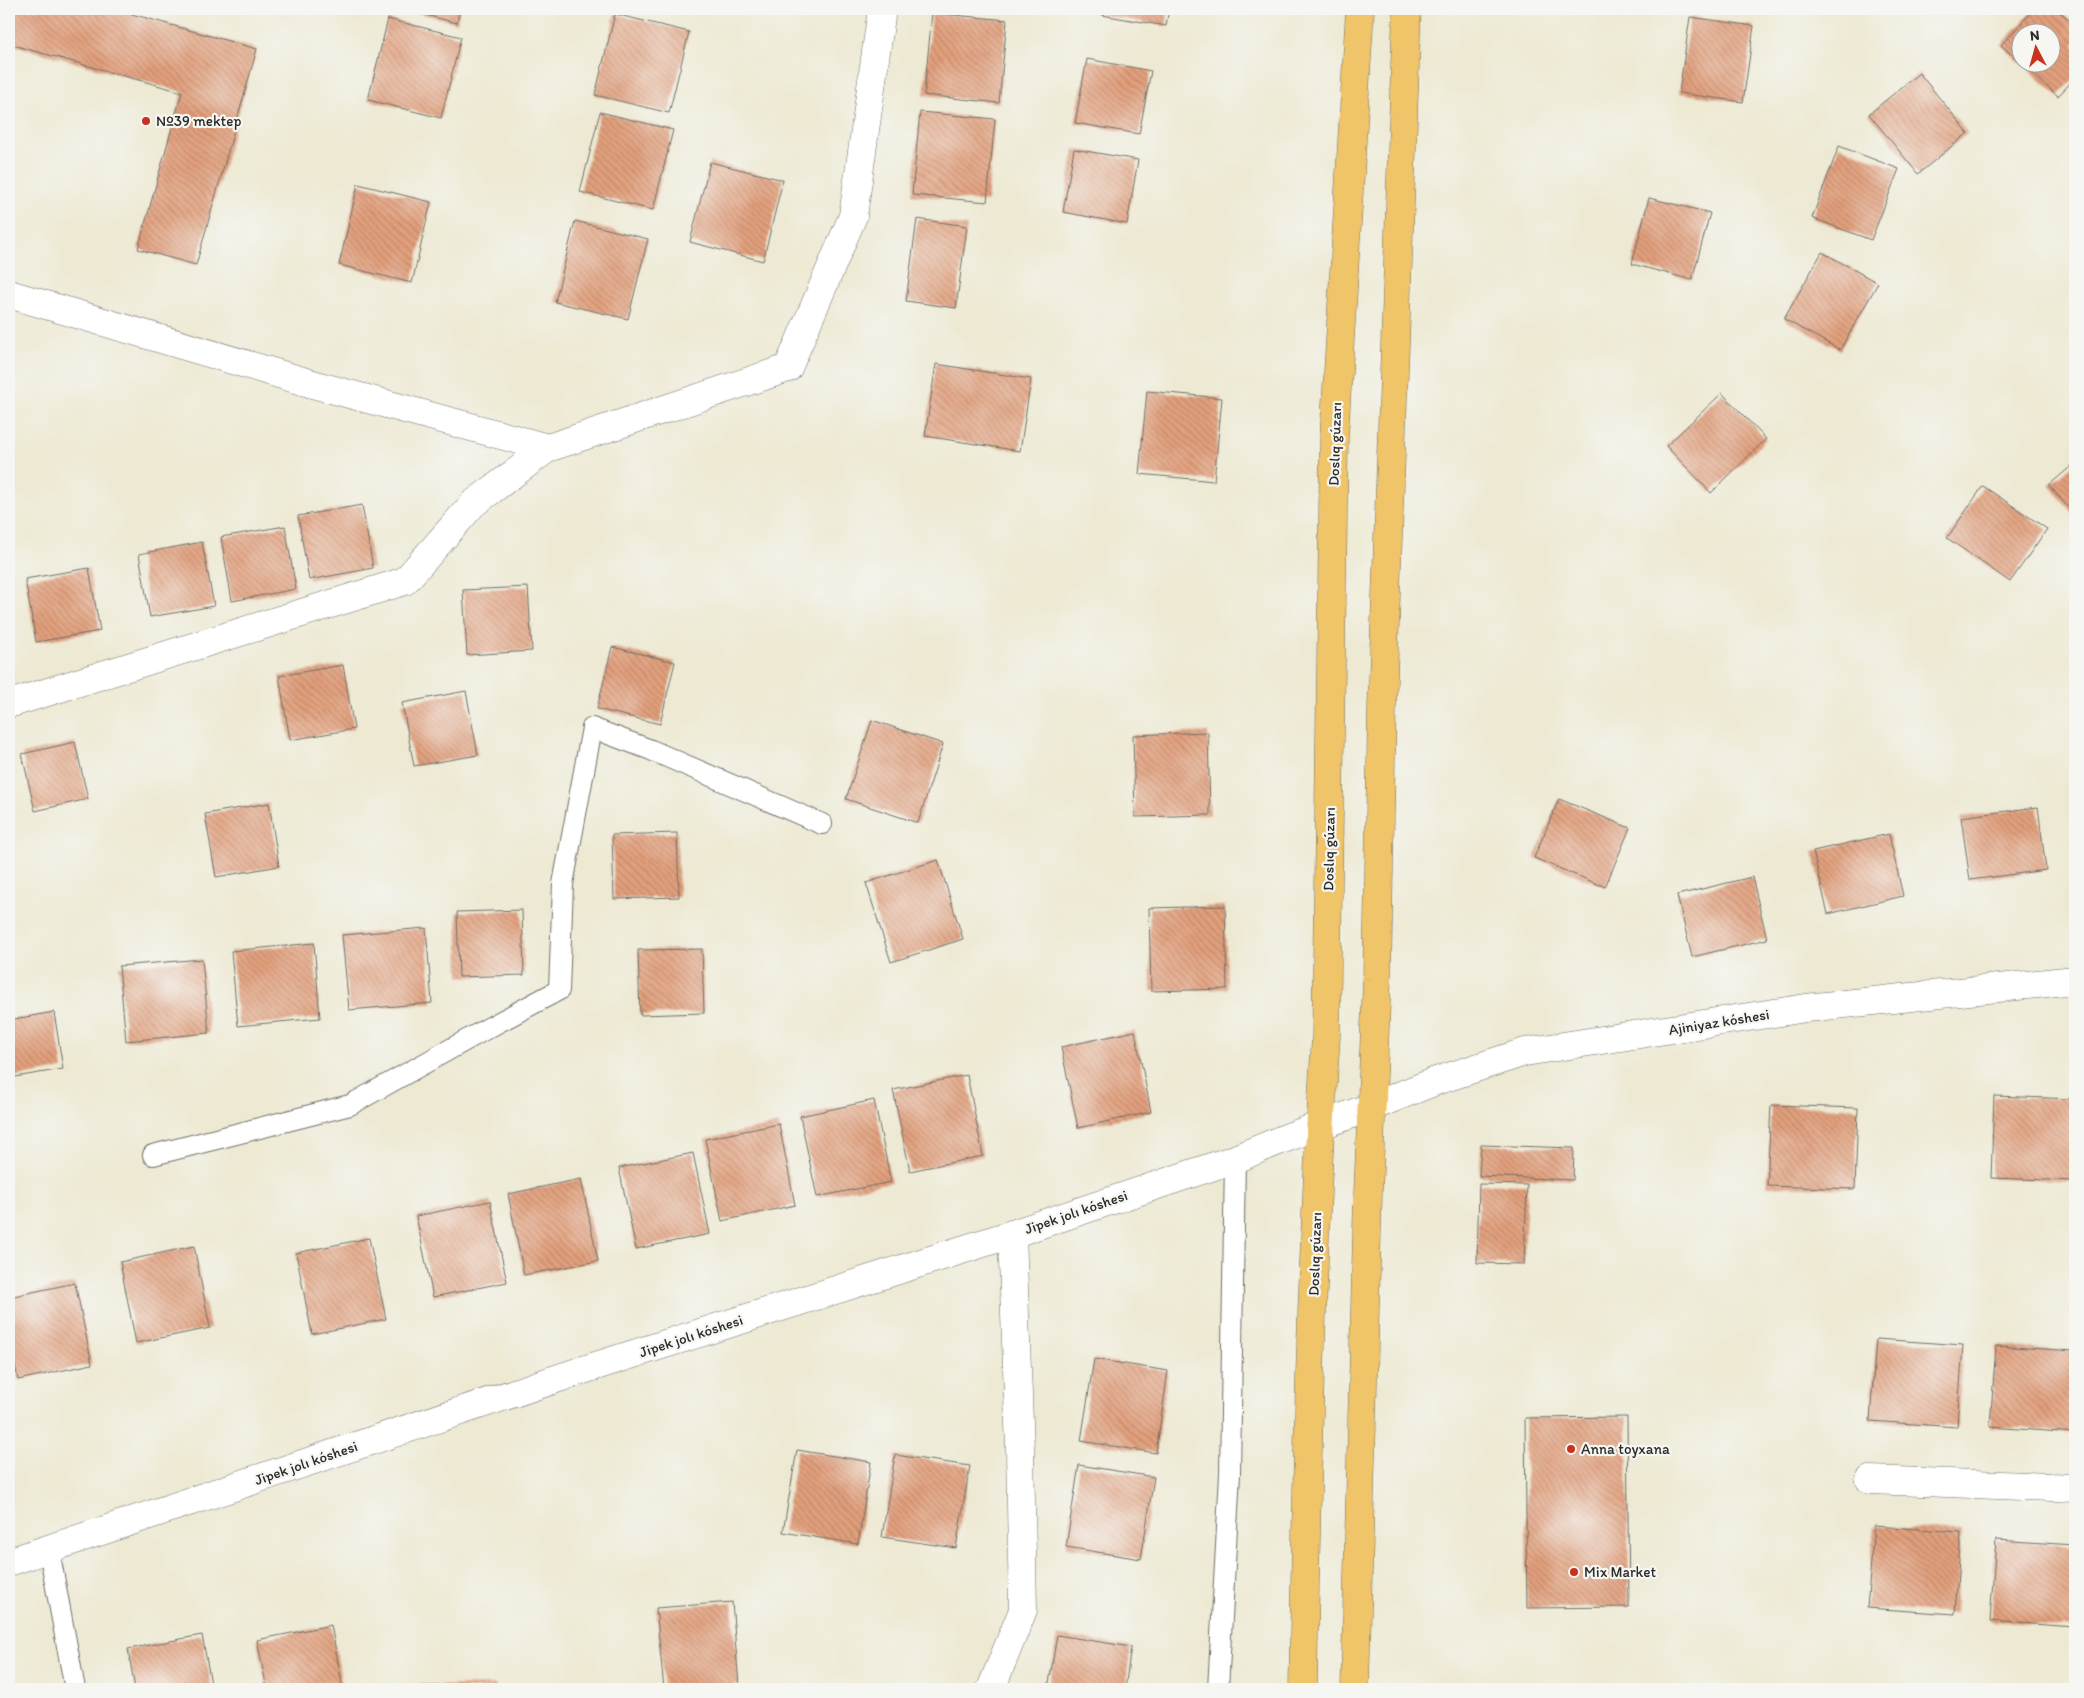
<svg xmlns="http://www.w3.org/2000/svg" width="2084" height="1698" viewBox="0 0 2084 1698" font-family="Itim,sans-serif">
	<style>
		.building { fill: url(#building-back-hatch); fill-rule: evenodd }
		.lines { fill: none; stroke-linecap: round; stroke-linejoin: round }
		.service-casing { stroke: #6f6e66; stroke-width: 22 }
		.minor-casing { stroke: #6f6e66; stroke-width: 29 }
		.tertiary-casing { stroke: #6f6e66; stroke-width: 29 }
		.primary-casing { stroke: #6f6e66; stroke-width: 29 }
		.service { stroke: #fff; stroke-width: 20 }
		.minor { stroke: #fff; stroke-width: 28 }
		.tertiary { stroke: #fff; stroke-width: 28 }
		.primary { stroke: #f0c469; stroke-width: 28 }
		.poi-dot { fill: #c8321e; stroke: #f6f6f2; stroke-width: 2 }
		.labels { text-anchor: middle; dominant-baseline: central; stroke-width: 4.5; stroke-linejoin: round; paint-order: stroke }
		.poi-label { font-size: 15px; fill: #2b2b2b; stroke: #f6f6f2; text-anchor: start }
		.street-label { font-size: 15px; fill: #2b2b2b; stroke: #f6f6f2 }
	</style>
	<defs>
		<pattern id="building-back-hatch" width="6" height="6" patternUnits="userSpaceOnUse" patternTransform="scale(1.25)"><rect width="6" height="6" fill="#e3a07d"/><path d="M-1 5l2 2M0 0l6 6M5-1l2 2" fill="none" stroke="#b88367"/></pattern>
	</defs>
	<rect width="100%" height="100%" fill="#f6f6f2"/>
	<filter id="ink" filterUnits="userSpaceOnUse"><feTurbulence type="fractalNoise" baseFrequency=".02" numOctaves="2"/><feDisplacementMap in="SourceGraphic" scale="10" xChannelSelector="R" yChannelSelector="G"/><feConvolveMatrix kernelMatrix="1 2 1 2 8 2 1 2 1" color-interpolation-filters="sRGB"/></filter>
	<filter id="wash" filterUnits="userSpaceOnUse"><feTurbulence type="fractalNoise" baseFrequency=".0096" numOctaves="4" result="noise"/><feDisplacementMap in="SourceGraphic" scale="20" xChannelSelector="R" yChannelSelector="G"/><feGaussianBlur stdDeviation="1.12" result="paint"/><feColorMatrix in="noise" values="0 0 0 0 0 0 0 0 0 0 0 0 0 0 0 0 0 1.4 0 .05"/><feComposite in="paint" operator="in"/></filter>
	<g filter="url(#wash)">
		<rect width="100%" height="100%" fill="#ede9d3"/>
		<g id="blocks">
			<path class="building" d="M9,9H114L257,49L196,265L138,249L182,92L9,44Z
				M402,9H460L457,23Z
				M1103,9H1169L1166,26L1102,15Z
				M2034,9H2057L2075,25V78L2058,96L2001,45ZM2022,32H2052V62H2022Z
				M932,13L1007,20L999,103L924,95Z
				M615,14L689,32L669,113L595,95Z
				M1690,17L1754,26L1743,102L1679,93Z
				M388,19L461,37L441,118L368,100Z
				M1087,59L1151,71L1139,134L1075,123Z
				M1919,73L1968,133L1918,174L1869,114Z
				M600,112L673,130L653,210L580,192Z
				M920,112L995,119L987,202L912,195Z
				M1839,146L1899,169L1871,240L1812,218Z
				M1074,149L1138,160L1127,224L1063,212Z
				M710,162L783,180L763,261L690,242Z
				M358,184L431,202L412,283L339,265Z
				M1649,198L1710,213L1692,280L1632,264Z
				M917,219L967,226L956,308L906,301Z
				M575,221L648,239L628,319L555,302Z
				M1822,252L1878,283L1840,350L1784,319Z
				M936,364L1031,379L1020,451L925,436Z
				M1147,391L1222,398L1214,481L1139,474Z
				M1722,393L1766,439L1711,493L1666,446Z
				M2075,463V516L2049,485Z
				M1983,486L2047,529L2010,582L1947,538Z
				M362,505L373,568L309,580L298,516Z
				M285,526L296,589L232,601L221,537Z
				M202,542L214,606L150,617L139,554Z
				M89,568L100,631L36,642L25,579Z
				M528,587L532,651L467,655L463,590Z
				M612,647L675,662L660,724L597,709Z
				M343,665L354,729L290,740L279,676Z
				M466,691L478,755L414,766L402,703Z
				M872,720L943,744L918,823L846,799Z
				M1208,732L1210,815L1135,817L1133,735Z
				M75,742L88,799L35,811L22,754Z
				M1559,799L1630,828L1605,887L1534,858Z
				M269,803L279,866L216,877L205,814Z
				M2038,807L2046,870L1970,880L1961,817Z
				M677,833L679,897L614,899L612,835Z
				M1889,834L1903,896L1828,914L1813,851Z
				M938,860L963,939L891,962L866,883Z
				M1752,877L1767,939L1692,957L1677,895Z
				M1225,906L1227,989L1151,991L1149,908Z
				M522,910L524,975L459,977L457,912Z
				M426,928L432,1003L349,1010L342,935Z
				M314,943L320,1018L238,1026L231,951Z
				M702,949L704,1013L640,1015L638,950Z
				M202,959L209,1033L126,1041L119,966Z
				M54,1012L63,1069L9,1078V1020Z
				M1135,1031L1151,1112L1078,1128L1061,1047Z
				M967,1075L983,1156L910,1171L893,1090Z
				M1994,1096L2075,1099V1181L1991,1178Z
				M874,1100L891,1182L817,1197L800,1116Z
				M1771,1105L1858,1108L1855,1189L1767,1186Z
				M779,1124L795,1205L722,1221L705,1139Z
				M1481,1145L1574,1148L1573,1180L1479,1176Z
				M693,1153L710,1234L636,1249L619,1168Z
				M581,1179L598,1261L524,1275L508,1194Z
				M1479,1184L1527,1185L1524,1264L1477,1263Z
				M490,1201L507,1282L433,1297L416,1216Z
				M369,1238L386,1319L312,1334L296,1253Z
				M194,1246L210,1328L136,1343L120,1262Z
				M75,1283L92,1364L18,1380L9,1335V1297Z
				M1876,1339L1963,1345L1957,1427L1870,1421Z
				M1996,1346L2075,1351V1433L1990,1427Z
				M1094,1359L1168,1371L1156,1453L1081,1441Z
				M1627,1417L1629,1607L1527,1608L1525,1418Z
				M797,1450L871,1462L858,1544L783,1532Z
				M895,1455L970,1466L956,1548L882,1537Z
				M1079,1465L1154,1477L1141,1559L1066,1547Z
				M1874,1526L1961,1532L1955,1614L1867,1608Z
				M1996,1540L2075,1545V1627L1990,1621Z
				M732,1602L739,1685L664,1689L656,1608Z
				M331,1625L343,1689H267L257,1640Z
				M202,1635L212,1689H135L128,1649Z
				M1057,1635L1131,1647L1125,1689H1048Z
				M496,1685V1689H421V1686Z"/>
		</g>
	</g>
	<g filter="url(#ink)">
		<use href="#blocks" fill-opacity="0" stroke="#6f6e66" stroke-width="1"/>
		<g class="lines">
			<defs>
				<path id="service" d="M153,1155L350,1105L488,1028L559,990L563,884L592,728L651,750L822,824
					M49,1550L75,1689
					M1218,1689L1230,1474L1235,1159"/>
				<path id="minor" d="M9,294L316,385L548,448
					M9,704L405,581L473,504L548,448L788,368L853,216L882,9
					M1870,1480L2075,1488
					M991,1689L1023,1610L1020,1449L1012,1234"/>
				<path id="tertiary" d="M9,1562L583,1370L1012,1234L1235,1159L1283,1139L1371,1107L1436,1081L1525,1052L1806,1008L2075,980"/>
				<path id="primary" d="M1303,1689C1307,1472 1311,1254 1326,1037L1334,438L1360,9
					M1355,1689L1368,1193L1377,979L1382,707L1407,9"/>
			</defs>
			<use href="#service" class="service-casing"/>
			<use href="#minor" class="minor-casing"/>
			<use href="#tertiary" class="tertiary-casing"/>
			<use href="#primary" class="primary-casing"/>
			<use href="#service" class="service"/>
			<use href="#minor" class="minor"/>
			<use href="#tertiary" class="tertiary"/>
			<use href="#primary" class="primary"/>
		</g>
	</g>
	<g class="poi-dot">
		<circle cx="146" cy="121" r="5"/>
		<circle cx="1571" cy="1449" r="5"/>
		<circle cx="1574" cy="1572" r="5"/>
	</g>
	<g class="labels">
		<g class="poi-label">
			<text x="156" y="121">№39 mektep</text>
			<text x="1581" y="1449">Anna toyxana</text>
			<text x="1584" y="1572">Mix Market</text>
		</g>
		<g class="street-label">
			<text transform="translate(1335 444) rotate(-88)">Doslıq gúzarı</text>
			<text transform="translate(1329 849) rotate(-89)">Doslıq gúzarı</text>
			<text transform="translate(1719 1022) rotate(-9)">Ajiniyaz kóshesi</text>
			<text transform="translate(1076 1212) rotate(-19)">Jipek jolı kóshesi</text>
			<text transform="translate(1315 1254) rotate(-88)">Doslıq gúzarı</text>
			<text transform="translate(691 1336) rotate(-18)">Jipek jolı kóshesi</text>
			<text transform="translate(306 1463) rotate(-19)">Jipek jolı kóshesi</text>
		</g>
	</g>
	<rect width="2084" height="1698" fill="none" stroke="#f6f6f2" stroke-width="30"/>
	<g transform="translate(2036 48) rotate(354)"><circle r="24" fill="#f6f6f2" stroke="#a5a5a2"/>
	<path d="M0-4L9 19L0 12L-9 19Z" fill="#c8321e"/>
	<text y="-8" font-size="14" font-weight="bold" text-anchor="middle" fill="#2b2b2b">N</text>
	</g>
</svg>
